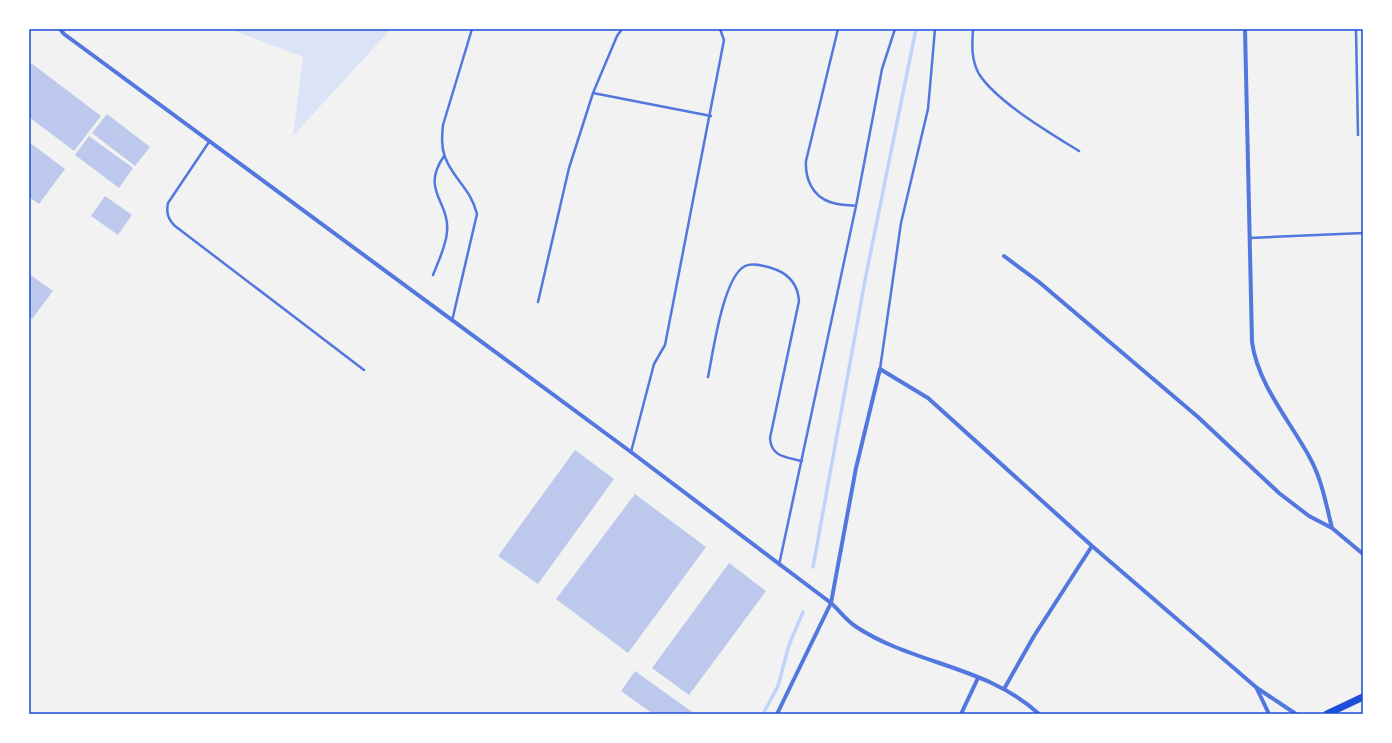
<svg xmlns="http://www.w3.org/2000/svg" width="1392" height="743" viewBox="0 0 1392 743" font-family="Inter,sans-serif">
	<style>
		.green { fill: #dbe4f7 }
		.lines { fill: none; stroke-linecap: round; stroke-linejoin: round }
		.stream { stroke: #bfd3fe; stroke-width: 3.5 }
		.building { fill: #bdc9ec }
		.service { stroke: #5277de; stroke-width: 2.5 }
		.minor { stroke: #5277de; stroke-width: 4 }
		.secondary { stroke: #1d4ed8; stroke-width: 7 }
		.neatline { fill: none; stroke: #1d4ed8; stroke-width: 1.5 }
	</style>
	<rect width="100%" height="100%" fill="#f2f2f2"/>
	<path class="green" d="M230,29H391L293,136L303,57Z"/>
	<g class="lines">
		<path class="stream" d="M813,567L866,275L916,29
			M763,714L778,686L789,645L803,612"/>
	</g>
	<path class="building" d="M31,63L101,116L74,151L29,117V65Z
		M107,114L150,147L135,166L92,133Z
		M89,136L133,168L119,188L75,155Z
		M29,142L65,169L39,204L29,197Z
		M105,196L132,215L118,235L91,216Z
		M29,274L53,291L32,319L29,317Z
		M575,450L614,479L538,584L498,556Z
		M635,494L706,547L628,653L556,599Z
		M729,563L766,591L689,695L652,668Z
		M635,671L695,714H653L621,691Z"/>
	<g class="lines">
		<path class="service" d="M838,29L806,161C805,178 812,196 830,202C838,205 848,205 856,206
			M973,29C972,44 971,60 979,74C997,102 1050,133 1079,151
			M1356,29L1358,135
			M593,93L711,116
			M209,142L168,203C166,213 168,219 175,226L364,370
			M1250,238L1363,233
			M433,275C438,262 446,246 447,232C450,201 420,191 444,156
			M538,302L569,168L593,93L617,36L622,29
			M452,321L477,214C471,189 453,179 445,157C441,147 442,136 443,125L472,29
			M880,369L901,223L928,109L935,29
			M708,377C713,353 723,277 745,266C753,262 769,267 777,270C791,276 798,286 799,301L770,438C771,457 786,457 802,461
			M631,452L654,364L665,345L724,40L720,29
			M779,565L856,206L882,69L895,29"/>
		<path class="minor" d="M60,29L64,34L631,452L831,603C839,610 846,620 855,626C911,664 988,666 1039,714
			M1245,29L1252,342C1258,385 1290,421 1310,458C1322,480 1326,504 1332,528
			M1004,256L1039,282L1198,417L1279,493L1309,516L1332,528L1363,554
			M1004,689L1034,636L1092,546
			M1257,689L1269,714
			M777,714L831,603L856,468L880,369L928,398L1092,546L1257,688L1296,714
			M961,714L978,678"/>
		<path class="secondary" d="M1327,714L1363,697"/>
	</g>
	<rect width="1392" height="743" fill="none" stroke="#ffffff" stroke-width="60"/>
	<rect x="30" y="30" width="1332" height="683" class="neatline"/>
</svg>
